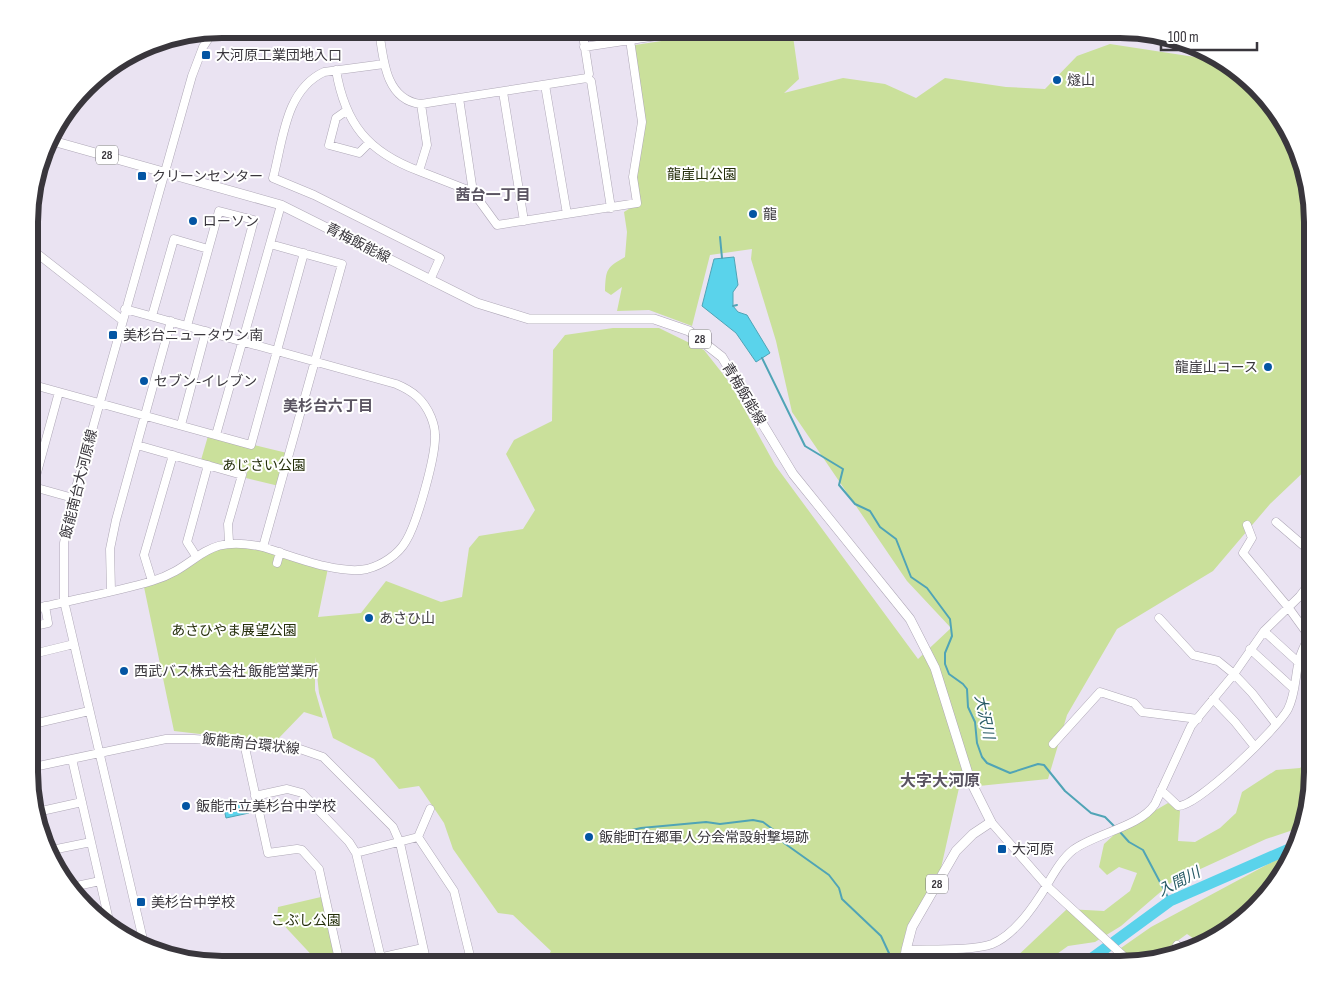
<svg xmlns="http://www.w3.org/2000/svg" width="1341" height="993" viewBox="0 0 1341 993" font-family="'Sofia Sans Condensed','Noto Sans JP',sans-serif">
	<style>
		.green { fill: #cae09b }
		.water { fill: #5ad3eb; stroke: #50a4b6 }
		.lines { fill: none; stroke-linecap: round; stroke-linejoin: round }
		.stream { stroke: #50a4b6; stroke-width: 2 }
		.river { stroke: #5ad3eb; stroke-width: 11 }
		.minor-casing { stroke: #afa8b7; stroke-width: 9 }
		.major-casing { stroke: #afa8b7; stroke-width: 10 }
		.minor { stroke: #fff; stroke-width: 8 }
		.major { stroke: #fff; stroke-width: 9 }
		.poi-dot { fill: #0355a3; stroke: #fff; stroke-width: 2 }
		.labels { text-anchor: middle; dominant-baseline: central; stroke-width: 4; stroke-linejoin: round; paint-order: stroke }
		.shield { fill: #fff; stroke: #747276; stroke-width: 1 }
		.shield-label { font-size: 12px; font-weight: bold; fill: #39363c }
		.poi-label { font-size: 14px; fill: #39363c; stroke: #fff; text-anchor: start }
		.park-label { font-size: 14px; fill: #242e0a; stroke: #fff }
		.street-label { font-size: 14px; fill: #39363c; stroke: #fff }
		.neighbourhood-label { font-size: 15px; font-weight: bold; fill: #5a5461; stroke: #fff }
		.water-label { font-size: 15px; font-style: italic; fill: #265964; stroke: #fff }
		.quarter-label { font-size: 16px; font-weight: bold; fill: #5a5461; stroke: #fff }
		.rim { fill: none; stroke: #39363c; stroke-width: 6 }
	</style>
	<rect width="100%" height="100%" fill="#eae3f2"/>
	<path class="green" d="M741,29H792L799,79L784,93L843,78L885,84L916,98L945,78L1006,87L1045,89L1077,56L1110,44L1221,61L1247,76L1293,136L1312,221V464L1270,504L1213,571L1117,629L1067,715L1048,779L959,788L939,877L907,927L898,964H544L551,951L513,915L498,913L453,849L444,823L419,786L399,789L374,759L333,738L319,693L315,657V690L323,718L304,712L277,740L261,741L174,731L144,587L216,549L244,546L328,568L318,617L361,613L386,581L441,602L462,597L469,548L479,536L523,529L535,510L506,454L514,440L552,421L553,350L565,335L613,328H659L704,350L730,383L775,465L918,659L951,628L907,581L792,412L776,341L751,259L752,249L710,255L692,326L649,310L617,311L622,287L611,295L605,291C606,269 606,268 625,257L627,232L624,212L632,207L640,151L633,47L635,45Z
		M208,436L253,448L254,445L287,453L279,486L246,478L247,472L201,460Z
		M1312,756V785L1303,823L1293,830L1266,839L1172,882L1121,926L1095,942L1068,946L1043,964H1009L1067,909L1104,911L1130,891L1137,873L1119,867L1107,875L1099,867L1104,844L1115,834L1168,803L1180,811L1178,841L1195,842L1220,828L1236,813L1242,792L1276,770L1300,768Z
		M1292,854L1270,891L1200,943L1187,934L1158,955L1120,964H1098L1151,927L1274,861Z
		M321,897L336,964H320L277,918L278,907Z"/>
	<path class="water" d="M734,257L738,285L733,292V306L738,312L747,315L770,353L756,362L736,333L702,306L714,259Z
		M246,800L249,813L226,818L223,805Z"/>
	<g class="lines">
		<path class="stream" d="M720,237L722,258
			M733,306L737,305
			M762,358L805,446L843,469L839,485L855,504L870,511L880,527L896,539L911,577L927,588L950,619L952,636L945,653V664L949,674L963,684L967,689L968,707L975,722L977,743L982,757L987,763L1010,773L1038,764L1044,765L1065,791L1091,813L1105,817L1115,827
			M1120,832L1129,842L1143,850L1170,901
			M610,835L641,828L706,822L720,824L753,820L763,822L775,831L784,843L829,875L839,888L842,899L881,936L894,964"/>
		<path class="river" d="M1084,964L1170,901L1298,845"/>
		<defs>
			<path id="minor" d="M379,29C383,58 385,100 421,104L587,78
				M582,29L589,74L587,78L591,81L611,208
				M584,47L703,29
				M384,64L324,72C285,90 283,141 273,178L314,195L440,258L430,280
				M336,70C345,124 368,152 419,171L427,145L421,104
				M545,85L567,214
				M503,92L524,221
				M346,111L336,118L329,145L359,153L369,143
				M419,171L473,192L459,98
				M473,192L497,225L637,203L633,177L642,122L630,40
				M30,248L122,320
				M125,309L396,384C413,391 424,400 431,417C433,422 435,430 435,435C436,456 417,523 406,541C398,555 382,565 367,569C338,575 292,556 263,547
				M152,316L174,239L208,249
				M187,326L219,211L254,220L223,335
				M59,392L251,445L304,253
				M181,425L206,331
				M216,435L281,205
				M137,445L242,475L228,524L229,542
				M30,486L73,498
				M30,498L59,392L30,384
				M1276,522L1312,553
				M196,556L187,542L208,465
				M277,563L280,552
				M152,581L144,555L173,455
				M111,591L110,549L116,520L171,321
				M30,610C70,600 112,593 152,581C202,566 200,533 263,547L342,264L270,244
				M1159,618L1193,655L1218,661L1234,674L1252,693L1276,724
				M30,627L48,623L45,606
				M1264,631L1298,662
				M1250,649L1294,689
				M29,655L74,644
				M1213,699L1235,722L1255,747
				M29,725L89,711
				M244,743L268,853L297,849L302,850L319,869L340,964
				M1053,744L1100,692L1134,703L1142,712L1198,719
				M72,759L108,916L97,918
				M29,768L166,739H194L294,747L323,757L393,827L400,843L427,964
				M1161,790L1178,806C1197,807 1278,728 1288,709C1295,695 1295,680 1298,665C1299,655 1305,645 1309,636L1288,607L1243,553L1252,538L1247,525
				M255,796L287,789L302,793L349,842L356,853L381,958
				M37,812L82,802
				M991,822L1047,886L1130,962
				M418,837L454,891L472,964
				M47,851L91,842
				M356,853L418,837L430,809
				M72,887L100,881
				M1177,945L1182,950
				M145,948L64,601V543L73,498L192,76L203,47L214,30
				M906,950C928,949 973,951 992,944C1012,936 1029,913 1040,896C1050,881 1059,861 1073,850C1096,833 1140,827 1155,804L1191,726L1234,674L1264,631L1300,596L1312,580
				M212,964H219
				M352,964L423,948"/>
			<path id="major" d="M49,140L281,205L477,303L529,319H654L689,331L722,357L793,474L910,619L935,668L970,780L991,822L973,834L956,851L912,927L906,950L904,964"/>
		</defs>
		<use href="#minor" class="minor-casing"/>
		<use href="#major" class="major-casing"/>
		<use href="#minor" class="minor"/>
		<use href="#major" class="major"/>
	</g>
	<g class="poi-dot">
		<rect x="201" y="50" width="10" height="10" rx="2.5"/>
		<circle cx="1057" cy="80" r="5"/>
		<rect x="137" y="171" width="10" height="10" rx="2.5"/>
		<circle cx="753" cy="214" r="5"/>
		<circle cx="193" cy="221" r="5"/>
		<rect x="108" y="330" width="10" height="10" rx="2.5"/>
		<circle cx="1268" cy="367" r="5"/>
		<circle cx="144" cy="381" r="5"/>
		<circle cx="369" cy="618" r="5"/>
		<circle cx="124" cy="671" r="5"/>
		<circle cx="186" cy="806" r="5"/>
		<circle cx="589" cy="837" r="5"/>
		<rect x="997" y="844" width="10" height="10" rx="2.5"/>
		<rect x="136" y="897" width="10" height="10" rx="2.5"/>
	</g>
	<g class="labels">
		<g class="shield">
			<rect x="96" y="145.5" width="22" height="19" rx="4"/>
			<rect x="689" y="329.5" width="22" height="19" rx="4"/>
			<rect x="926" y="874.5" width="22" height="19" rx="4"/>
		</g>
		<g class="shield-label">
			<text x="107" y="155">28</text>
			<text x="700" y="339">28</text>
			<text x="937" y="884">28</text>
		</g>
		<g class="poi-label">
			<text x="216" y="55">大河原工業団地入口</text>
			<text x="1067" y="80">燧山</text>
			<text x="152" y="176">クリーンセンター</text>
			<text x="763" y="214">龍</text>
			<text x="203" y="221">ローソン</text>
			<text x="123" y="335">美杉台ニュータウン南</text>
			<text x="1258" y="367" text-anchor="end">龍崖山コース</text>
			<text x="154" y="381">セブン-イレブン</text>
			<text x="379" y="618">あさひ山</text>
			<text x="134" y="671">西武バス株式会社 飯能営業所</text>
			<text x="196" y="806">飯能市立美杉台中学校</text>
			<text x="599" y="837">飯能町在郷軍人分会常設射撃場跡</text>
			<text x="1012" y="849">大河原</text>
			<text x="151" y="902">美杉台中学校</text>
		</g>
		<g class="park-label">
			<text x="702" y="174">龍崖山公園</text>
			<text x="264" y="465">あじさい公園</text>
			<text x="234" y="630">あさひやま展望公園</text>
			<text x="306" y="920">こぶし公園</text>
		</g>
		<g class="street-label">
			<text transform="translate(358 243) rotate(27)">青梅飯能線</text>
			<text transform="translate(744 394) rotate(59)">青梅飯能線</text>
			<text transform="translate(79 484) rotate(-76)">飯能南台大河原線</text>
			<text transform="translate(251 744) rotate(6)">飯能南台環状線</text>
		</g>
		<g class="neighbourhood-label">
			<text x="493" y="195">茜台一丁目</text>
			<text x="328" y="406">美杉台六丁目</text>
		</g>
		<g class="water-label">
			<text transform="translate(984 717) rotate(78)">大沢川</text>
			<text transform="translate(1179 882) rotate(-27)">入間川</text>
		</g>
		<g class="quarter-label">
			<text x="940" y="781">大字大河原</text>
		</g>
	</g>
	<path d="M0 0H1341V993H0ZM222 38H1120A184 184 0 0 1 1304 222V772A184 184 0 0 1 1120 956H222A184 184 0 0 1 38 772V222A184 184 0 0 1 222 38Z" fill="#fff" fill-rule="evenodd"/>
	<path class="rim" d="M222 38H1120A184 184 0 0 1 1304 222V772A184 184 0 0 1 1120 956H222A184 184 0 0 1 38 772V222A184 184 0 0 1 222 38Z"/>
	<path d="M1161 42v8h96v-8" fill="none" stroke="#39363c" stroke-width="2.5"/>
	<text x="1168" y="42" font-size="15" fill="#39363c" stroke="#ffffff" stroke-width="4" paint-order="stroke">100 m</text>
</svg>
